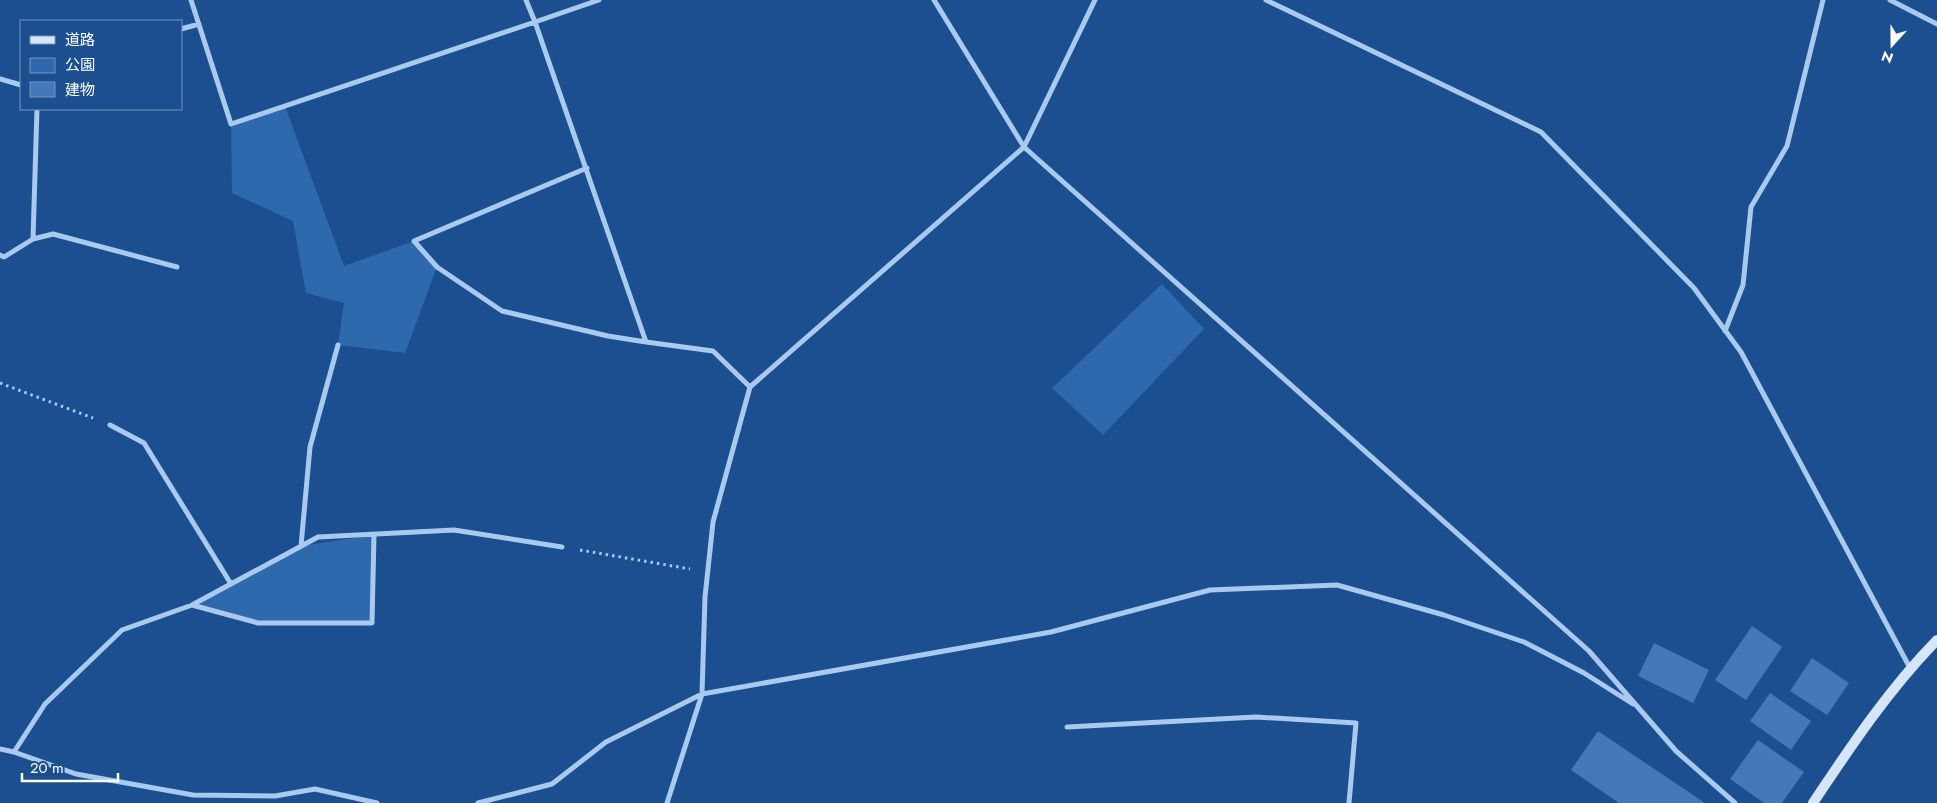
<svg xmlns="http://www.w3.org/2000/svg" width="1937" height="803" viewBox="0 0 1937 803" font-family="Jost,'Noto Sans JP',sans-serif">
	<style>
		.green { fill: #2e69ad }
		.building { fill: #4478b7 }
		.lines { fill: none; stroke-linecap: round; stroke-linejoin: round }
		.path { stroke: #a9c9ee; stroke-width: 3; stroke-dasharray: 2.5 4; stroke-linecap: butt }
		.street { stroke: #a9c9ee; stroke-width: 5 }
		.secondary { stroke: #d6e6fa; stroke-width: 10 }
	</style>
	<rect width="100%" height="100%" fill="#1b4f8f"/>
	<path class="green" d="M285,106L344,266L414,241L437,267L405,353L338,345L344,303L306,293L293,221L232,193L231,124Z
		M1162,284L1204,329L1103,435L1052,388Z
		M374,535L372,623H258L192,605L301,546Z"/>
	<path class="building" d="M1752,626L1782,647L1746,700L1715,680Z
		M1654,643L1709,670L1693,703L1638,676Z
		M1812,658L1849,683L1827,715L1790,691Z
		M1770,693L1811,721L1791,750L1750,721Z
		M1598,731L1705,803H1619L1571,770Z
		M1758,740L1804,772L1782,803H1764L1730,779Z"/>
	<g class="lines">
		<path class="path" d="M0,383L93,418
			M580,550L690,569"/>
		<path class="street" d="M191,0L231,124L535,22L646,342L608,336L502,311L437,267L414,241L587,168
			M526,0L535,22L599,0
			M934,0L1024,147L1589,651L1676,751L1735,803
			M1266,0L1541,132L1694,288L1741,352L1910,668
			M1890,0L1937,24
			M181,29L199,24
			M0,79L21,85
			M33,239L37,109
			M0,255L4,257L33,239L53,234L177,267
			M1725,331L1743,285L1751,207L1787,146L1823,0
			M646,342L713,351L750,387
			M110,425L144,443L231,584
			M301,546L310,447L338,345
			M192,605L258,623H372L374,535
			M1067,727L1256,717L1356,723L1349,803
			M0,749L14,752L45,704L122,630L192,605L318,537L454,530L562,547
			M14,752L76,774L193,795L275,796L315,789L377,803
			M478,803L552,784L606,742L702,694L705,597L713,522L750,387L1024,147L1095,0
			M667,803L702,694L1051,632L1210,590L1337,585L1444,615L1524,642L1584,673L1633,704"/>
		<path class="secondary" d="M1813,803C1851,746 1889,689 1937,640"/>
	</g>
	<rect x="20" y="20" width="162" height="90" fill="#1b4f8f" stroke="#7695bc"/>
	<rect x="30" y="36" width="25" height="8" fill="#d6e6fa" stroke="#7695bc"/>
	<text x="65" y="45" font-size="15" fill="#ffffff">道路</text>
	<rect x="30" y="58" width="25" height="15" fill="#2e69ad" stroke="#7695bc"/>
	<text x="65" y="70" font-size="15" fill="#ffffff">公園</text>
	<rect x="30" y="82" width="25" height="15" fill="#4478b7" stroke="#7695bc"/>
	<text x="65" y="95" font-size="15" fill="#ffffff">建物</text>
	<g transform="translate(1892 45) rotate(201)" stroke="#1b4f8f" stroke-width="4" paint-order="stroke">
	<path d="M0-4L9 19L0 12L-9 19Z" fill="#ffffff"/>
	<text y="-8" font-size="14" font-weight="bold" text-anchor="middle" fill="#ffffff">N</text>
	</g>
	<path d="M22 773v8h96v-8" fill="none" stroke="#ffffff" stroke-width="2.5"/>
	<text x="30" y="773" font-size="15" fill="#ffffff" stroke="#1b4f8f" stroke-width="4" paint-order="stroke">20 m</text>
</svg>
